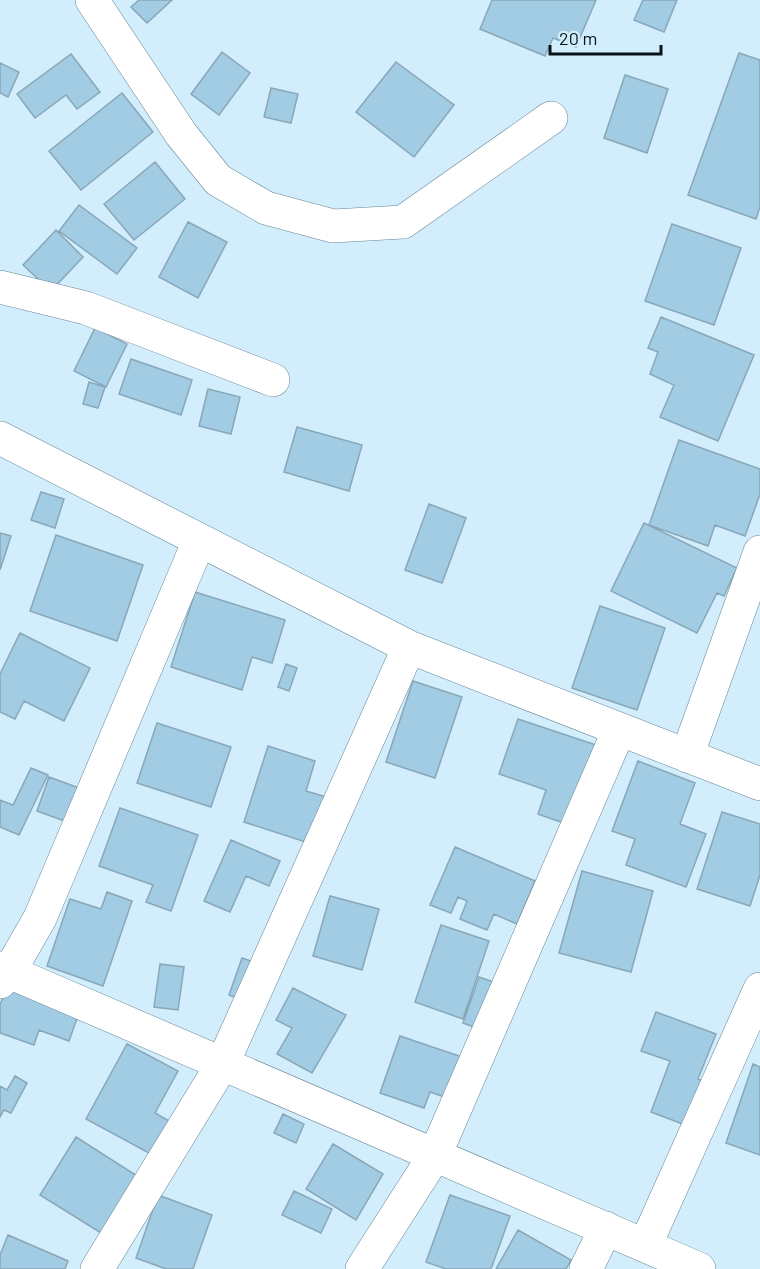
<svg xmlns="http://www.w3.org/2000/svg" width="760" height="1269" viewBox="0 0 760 1269" font-family="Barlow,sans-serif">
	<style>
		.building { fill: #a2cce3; stroke: #88a7b8; stroke-width: 1.5 }
		.lines { fill: none; stroke-linecap: round; stroke-linejoin: round }
		.minor-casing { stroke: #688696; stroke-width: 34 }
		.minor { stroke: #fff; stroke-width: 33 }
	</style>
	<rect width="100%" height="100%" fill="#d2edfb"/>
	<path class="building" d="M139,0H172L147,23L131,7Z
		M492,0H596L576,47L553,38L545,56L480,29Z
		M643,0H677L664,32L634,20Z
		M222,52L250,73L219,115L191,94Z
		M739,53L760,60V207L756,219L688,195Z
		M71,54L100,92L77,109L66,95L35,118L17,94Z
		M396,62L454,105L414,157L356,112Z
		M0,63L19,72L8,97L0,93Z
		M625,75L668,89L647,153L604,138Z
		M271,88L298,94L291,123L264,117Z
		M122,93L153,132L81,190L49,151Z
		M155,162L185,199L134,240L104,204Z
		M79,205L137,248L117,274L59,231Z
		M188,222L227,242L198,298L159,277Z
		M672,224L741,248L714,325L645,301Z
		M56,230L83,257L51,291L23,265Z
		M661,317L754,355L718,441L660,417L674,385L650,374L658,352L648,348Z
		M95,328L127,344L106,387L74,371Z
		M131,359L192,380L181,415L119,394Z
		M89,382L105,387L98,408L83,404Z
		M208,389L240,397L231,434L199,426Z
		M297,427L362,445L349,491L284,472Z
		M679,440L760,469V494L745,536L715,525L708,546L649,525Z
		M41,492L64,499L55,528L31,520Z
		M429,504L466,518L442,583L405,570Z
		M644,523L737,568L724,596L717,593L697,633L611,591Z
		M0,533L11,536L0,570Z
		M56,535L143,565L117,641L30,611Z
		M195,592L285,620L272,663L252,657L242,690L171,667Z
		M600,606L665,628L637,710L572,688Z
		M20,633L90,668L64,721L24,701L15,719L0,712V674Z
		M286,664L297,668L289,691L278,687Z
		M413,681L462,697L435,778L386,762Z
		M518,719L596,745L569,825L538,814L546,790L499,774Z
		M157,723L231,747L211,807L137,783Z
		M268,746L315,761L306,791L330,798L315,845L244,822Z
		M638,761L695,783L680,824L706,834L686,887L626,865L635,839L612,831Z
		M31,768L48,775L19,835L0,827V800L13,805Z
		M49,777L82,789L70,823L37,811Z
		M120,808L198,835L171,911L146,902L153,885L99,866Z
		M722,812L760,824V875L750,906L697,889Z
		M231,840L280,861L269,886L246,876L230,912L204,901Z
		M455,847L535,881L517,924L494,914L487,930L460,919L467,901L458,897L451,913L430,905Z
		M582,871L653,891L631,972L559,953Z
		M107,892L132,901L103,986L47,966L70,899L101,909Z
		M330,896L379,909L362,970L313,956Z
		M441,925L489,941L463,1019L415,1002Z
		M242,958L266,966L253,1004L229,995Z
		M160,964L184,967L178,1010L154,1007Z
		M479,977L502,985L485,1031L463,1023Z
		M9,981L81,1007L69,1041L39,1030L34,1045L0,1033V1005Z
		M293,988L346,1015L312,1073L277,1054L292,1028L276,1020Z
		M656,1012L716,1034L698,1079L713,1085L696,1129L651,1112L670,1061L641,1051Z
		M400,1036L465,1058L451,1099L430,1092L424,1108L380,1093Z
		M127,1044L178,1071L155,1113L178,1126L160,1159L86,1119Z
		M753,1064L760,1067V1155L726,1143Z
		M15,1076L27,1083L11,1113L4,1110L0,1117V1086L7,1090Z
		M283,1114L304,1124L296,1143L274,1133Z
		M76,1137L145,1181L109,1238L40,1195Z
		M333,1144L383,1174L356,1220L306,1189Z
		M294,1191L332,1209L321,1233L282,1215Z
		M158,1195L212,1215L193,1269H166L136,1258Z
		M450,1195L510,1216L491,1269H446L426,1262Z
		M518,1230L571,1260L566,1269H496Z
		M8,1235L68,1261L65,1269H0V1255Z"/>
	<g class="lines">
		<defs>
			<path id="minor" d="M92,0L181,134L218,180L266,208L333,226L403,222L551,118
				M0,287L86,308L273,380
				M0,438L409,647L760,784
				M687,756L760,552
				M0,968L699,1269
				M0,982L9,972L40,918L199,541
				M645,1246L760,989
				M97,1269L223,1063L409,647
				M362,1269L435,1155L619,730
				M586,1269L606,1228"/>
		</defs>
		<use href="#minor" class="minor-casing"/>
		<use href="#minor" class="minor"/>
	</g>
	<path d="M550 45v9h111v-9" fill="none" stroke="#081319" stroke-width="3"/>
	<text x="559" y="45" font-size="18" fill="#081319" stroke="#d2edfb" stroke-width="4.5" paint-order="stroke">20 m</text>
</svg>
